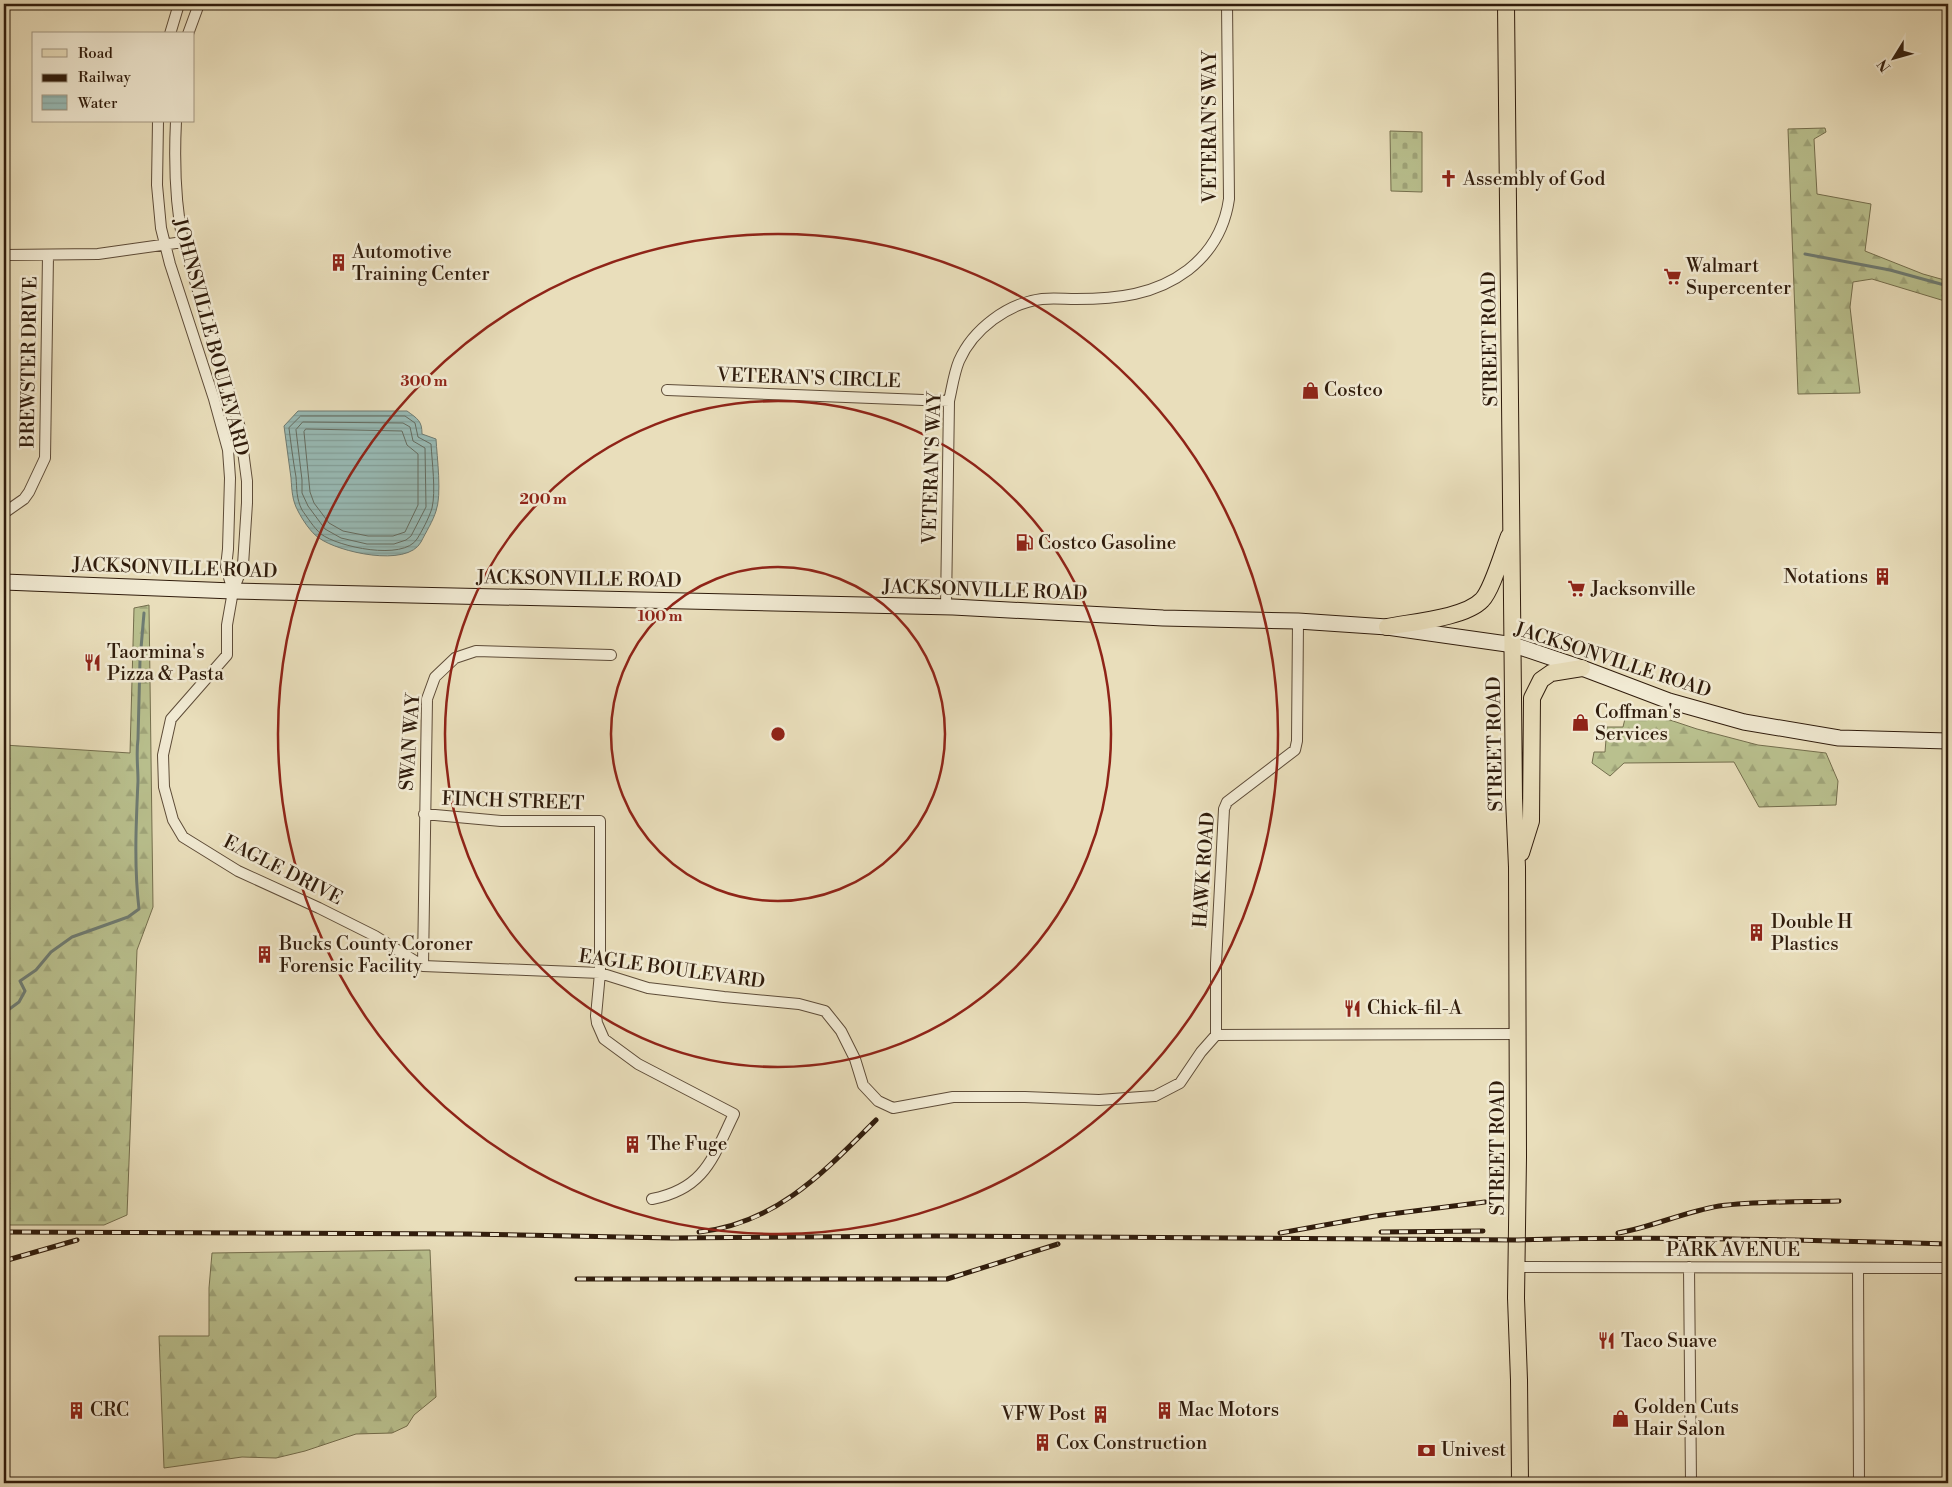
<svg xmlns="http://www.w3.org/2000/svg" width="1952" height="1487" viewBox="0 0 1952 1487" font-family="'Libre Bodoni',serif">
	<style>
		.forest { fill: url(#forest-firs); stroke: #746e4d }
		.cemetery { fill: url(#cemetery-stones); stroke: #746e4d }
		.water { fill: url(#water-rules); stroke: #6e7b72 }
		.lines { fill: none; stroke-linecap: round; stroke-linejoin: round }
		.shore { stroke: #646c61; stroke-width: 1 }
		.stream { stroke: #6e7b72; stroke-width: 3 }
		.street-casing { stroke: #5e4c38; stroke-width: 12 }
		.secondary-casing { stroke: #301c0c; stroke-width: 17 }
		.primary-casing { stroke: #301c0c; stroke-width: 18 }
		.street { stroke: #f1ead3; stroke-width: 10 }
		.secondary { stroke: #f1ead3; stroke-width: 15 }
		.primary { stroke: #e9debb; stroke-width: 16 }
		.rail-casing { stroke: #301c0c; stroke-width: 5 }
		.rail { stroke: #f1ead3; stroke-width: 3; stroke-dasharray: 9; stroke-linecap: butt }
		.ring { fill: none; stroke: #8f2418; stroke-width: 2.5 }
		.labels { text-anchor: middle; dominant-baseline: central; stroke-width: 5; stroke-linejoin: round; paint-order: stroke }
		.street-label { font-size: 19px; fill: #301c0c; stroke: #f1ead3 }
		.poi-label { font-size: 19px; fill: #301c0c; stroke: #f1ead3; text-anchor: start }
		.centre { fill: #8f2418; stroke: #f1ead3; stroke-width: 2.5 }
		.ring-label { font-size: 15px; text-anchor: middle; font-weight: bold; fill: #8f2418; stroke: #f1ead3; stroke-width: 5; stroke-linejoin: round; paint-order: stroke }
	</style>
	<defs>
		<pattern id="forest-firs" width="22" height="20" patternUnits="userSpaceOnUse" patternTransform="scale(1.25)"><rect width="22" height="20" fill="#b9c08e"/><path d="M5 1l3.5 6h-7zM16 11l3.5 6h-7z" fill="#9fa479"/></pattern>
		<pattern id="cemetery-stones" width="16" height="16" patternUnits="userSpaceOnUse" patternTransform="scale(1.25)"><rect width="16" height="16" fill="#b9c08e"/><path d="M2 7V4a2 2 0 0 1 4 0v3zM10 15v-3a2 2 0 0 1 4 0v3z" fill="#9fa479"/></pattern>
		<pattern id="water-rules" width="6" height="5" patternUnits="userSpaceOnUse" patternTransform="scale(1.25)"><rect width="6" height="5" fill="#98bbb6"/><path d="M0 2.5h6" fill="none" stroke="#83a09b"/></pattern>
	</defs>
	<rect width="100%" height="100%" fill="#e9debb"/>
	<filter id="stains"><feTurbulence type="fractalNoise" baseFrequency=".004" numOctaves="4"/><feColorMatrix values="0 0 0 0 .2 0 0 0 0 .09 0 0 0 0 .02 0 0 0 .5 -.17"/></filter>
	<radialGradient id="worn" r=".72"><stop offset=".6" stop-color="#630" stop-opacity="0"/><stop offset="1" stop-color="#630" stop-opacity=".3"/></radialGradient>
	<path class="forest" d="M1825,128L1826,132L1814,139L1817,194L1871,204L1865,251L1923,274L1948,281V302L1872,279L1853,282L1850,307L1860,393L1798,394L1788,129Z
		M149,605L153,907L137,950L127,1215L104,1225H4V745L130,753L134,608Z
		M1628,706L1697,729L1758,745L1826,753L1838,781L1836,805L1759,807L1734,762L1624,763L1610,776L1592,763L1594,752H1605L1607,727H1623Z
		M430,1250L436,1397L414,1415L407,1426L392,1433L356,1434L305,1451L276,1458L242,1457L164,1468L159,1336H209V1288L212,1253Z"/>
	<path class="cemetery" d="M1390,131L1422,132V192L1391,191Z"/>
	<path class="water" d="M298,411H407C418,419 422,421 422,434L436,439C437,457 442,495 436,511C433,521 426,532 421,542C407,568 338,552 319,538C311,533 302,519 298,511C292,500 292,491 291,478C289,461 286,443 284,426Z"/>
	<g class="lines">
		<path class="shore" d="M301,416H405L415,423L418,437L431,444C432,462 436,491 432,508C429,518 422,531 417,539C403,561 338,547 321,534C314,528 307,517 302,510C296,498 297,489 296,477C293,460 291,444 289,428Z
			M303,422L403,423L410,427L413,441L425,448L426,507L411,536L406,540L394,544H367L341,538L325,529L308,506L302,493V480L296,430Z
			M306,429L402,431L407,445L418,454V505L405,532L393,536H368L343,531L329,523L314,503L310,492L304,432Z"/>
		<path class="stream" d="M1805,254L1890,270L1948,286
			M4,1013L19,1002L25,991L20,981L36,970L51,952L72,937L128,917L139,909C134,867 136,824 138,781C138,767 136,754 138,739L140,660L144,613"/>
		<defs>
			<path id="street" d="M170,34L179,4
				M188,34L199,4
				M158,121L157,185L161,228L170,264L214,399L228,450L230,478L228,549L226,567L233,591
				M176,121C174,162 175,202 183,242L233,404L240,428L247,481V503L243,565L233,591L227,625V655L171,719L163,755L164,787L173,820L183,837L238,871L319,908L375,936L423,966L600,973L648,988L724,997L799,1004L825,1011L841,1031L855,1059L863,1085L878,1101L893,1108L953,1097H1025L1099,1100L1155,1096L1180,1083L1201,1052L1216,1035
				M4,255L98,254L183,242
				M667,390L949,401
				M4,513L24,499L29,492L45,458L48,255
				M946,607L949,401C952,388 954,373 959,361C973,329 1008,303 1042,299C1053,298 1065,299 1076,299C1117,299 1155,295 1188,270C1211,252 1225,227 1229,199L1227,4
				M424,814L501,821H600V973L596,1016L597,1023L604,1039L638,1064L734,1114C713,1157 705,1189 652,1199
				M423,966L427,699L435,677L455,658L476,651L611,655
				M1216,1035V963L1224,809L1227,802L1295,750L1297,741L1298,621
				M1216,1035L1518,1034
				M1518,1267L1948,1268
				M1689,1267L1691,1483
				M1858,1269L1859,1483"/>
			<path id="secondary" d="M4,582L233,591L953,607L1163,618L1298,621L1387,627L1514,645L1582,668L1669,701L1744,722L1839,738L1948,741"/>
			<path id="primary" d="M1506,4L1514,798L1517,867L1518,1157L1516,1298L1519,1380L1520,1483
				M1387,627C1412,622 1465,618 1482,600C1492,590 1503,551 1509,536
				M1521,853L1531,821L1532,698L1541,680L1551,673L1582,668"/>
		</defs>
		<use href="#street" class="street-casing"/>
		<use href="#secondary" class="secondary-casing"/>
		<use href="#primary" class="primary-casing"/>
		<use href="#street" class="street"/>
		<use href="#secondary" class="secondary"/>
		<use href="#primary" class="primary"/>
		<defs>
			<path id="rail" d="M4,1232L467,1234L672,1238L936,1236L1518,1240C1661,1236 1805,1240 1948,1244
				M699,1232C777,1223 824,1172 876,1120
				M1381,1232L1483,1231
				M1280,1233L1375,1216L1485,1202
				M1618,1233C1652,1227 1684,1212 1719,1206C1758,1201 1799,1202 1839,1201
				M4,1261L77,1240
				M577,1279H947L1058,1244"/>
		</defs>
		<use href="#rail" class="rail-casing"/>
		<use href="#rail" class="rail"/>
	</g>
	<g class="ring">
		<circle cx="778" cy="734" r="167"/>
		<circle cx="778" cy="734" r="333"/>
		<circle cx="778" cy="734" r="500"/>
	</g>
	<defs>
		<symbol id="church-bare" viewBox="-9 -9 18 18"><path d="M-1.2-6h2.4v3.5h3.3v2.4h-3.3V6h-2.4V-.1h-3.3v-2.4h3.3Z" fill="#8f2418" stroke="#f1ead3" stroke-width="2.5" paint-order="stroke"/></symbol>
		<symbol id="building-bare" viewBox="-9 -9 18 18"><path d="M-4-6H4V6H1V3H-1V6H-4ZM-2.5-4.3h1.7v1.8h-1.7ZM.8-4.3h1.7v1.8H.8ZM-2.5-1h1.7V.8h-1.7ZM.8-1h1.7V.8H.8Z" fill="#8f2418" stroke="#f1ead3" stroke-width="2.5" paint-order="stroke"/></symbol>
		<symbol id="supermarket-bare" viewBox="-9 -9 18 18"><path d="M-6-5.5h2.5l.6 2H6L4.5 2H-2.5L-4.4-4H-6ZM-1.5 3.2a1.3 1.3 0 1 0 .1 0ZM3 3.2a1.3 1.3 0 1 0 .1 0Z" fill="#8f2418" stroke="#f1ead3" stroke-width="2.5" paint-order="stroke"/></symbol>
		<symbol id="shop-bare" viewBox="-9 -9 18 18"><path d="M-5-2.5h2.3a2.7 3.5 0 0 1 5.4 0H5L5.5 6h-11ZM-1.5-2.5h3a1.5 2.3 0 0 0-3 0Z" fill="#8f2418" stroke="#f1ead3" stroke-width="2.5" paint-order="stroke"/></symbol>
		<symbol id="fuel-bare" viewBox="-9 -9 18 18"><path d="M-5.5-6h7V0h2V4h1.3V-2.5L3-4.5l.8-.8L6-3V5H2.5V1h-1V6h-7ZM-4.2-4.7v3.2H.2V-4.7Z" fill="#8f2418" stroke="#f1ead3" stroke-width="2.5" paint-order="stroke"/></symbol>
		<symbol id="restaurant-bare" viewBox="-9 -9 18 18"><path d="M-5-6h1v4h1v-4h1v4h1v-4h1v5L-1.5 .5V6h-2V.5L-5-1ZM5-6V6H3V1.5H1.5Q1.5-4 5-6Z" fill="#8f2418" stroke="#f1ead3" stroke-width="2.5" paint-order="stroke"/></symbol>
		<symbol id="bank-bare" viewBox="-9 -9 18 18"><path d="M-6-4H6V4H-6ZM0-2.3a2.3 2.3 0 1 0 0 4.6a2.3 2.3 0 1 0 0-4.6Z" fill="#8f2418" stroke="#f1ead3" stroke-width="2.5" paint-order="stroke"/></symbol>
	</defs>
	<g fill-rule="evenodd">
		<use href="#church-bare" x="1436" y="166" width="25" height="25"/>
		<use href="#building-bare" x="326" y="250" width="25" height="25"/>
		<use href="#supermarket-bare" x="1660" y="264" width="25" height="25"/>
		<use href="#shop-bare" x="1298" y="378" width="25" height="25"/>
		<use href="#fuel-bare" x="1012" y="530" width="25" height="25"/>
		<use href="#building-bare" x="1870" y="564" width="25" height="25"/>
		<use href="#supermarket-bare" x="1564" y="576" width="25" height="25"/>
		<use href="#restaurant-bare" x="80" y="650" width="25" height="25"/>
		<use href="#shop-bare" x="1568" y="710" width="25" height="25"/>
		<use href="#building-bare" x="1744" y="920" width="25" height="25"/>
		<use href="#building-bare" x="252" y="942" width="25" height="25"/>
		<use href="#restaurant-bare" x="1340" y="996" width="25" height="25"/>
		<use href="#building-bare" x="620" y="1132" width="25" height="25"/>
		<use href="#restaurant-bare" x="1594" y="1328" width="25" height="25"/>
		<use href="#building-bare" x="64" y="1398" width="25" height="25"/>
		<use href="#building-bare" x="1152" y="1398" width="25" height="25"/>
		<use href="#building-bare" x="1088" y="1402" width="25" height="25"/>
		<use href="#shop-bare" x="1608" y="1406" width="25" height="25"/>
		<use href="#building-bare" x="1030" y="1430" width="25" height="25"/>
		<use href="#bank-bare" x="1414" y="1438" width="25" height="25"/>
	</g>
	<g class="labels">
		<g class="street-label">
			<text transform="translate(1210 127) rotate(-90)">VETERAN'S WAY</text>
			<text transform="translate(211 337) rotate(75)">JOHNSVILLE BOULEVARD</text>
			<text transform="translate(1490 339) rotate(-91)">STREET ROAD</text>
			<text transform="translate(29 362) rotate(-89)">BREWSTER DRIVE</text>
			<text transform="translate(809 378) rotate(2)">VETERAN'S CIRCLE</text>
			<text transform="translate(932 468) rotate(-88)">VETERAN'S WAY</text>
			<text transform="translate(175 568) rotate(2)">JACKSONVILLE ROAD</text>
			<text transform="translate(579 579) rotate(1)">JACKSONVILLE ROAD</text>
			<text transform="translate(985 590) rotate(2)">JACKSONVILLE ROAD</text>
			<text transform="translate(1613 660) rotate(18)">JACKSONVILLE ROAD</text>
			<text transform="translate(410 742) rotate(-86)">SWAN WAY</text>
			<text transform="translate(1495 744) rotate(-91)">STREET ROAD</text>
			<text transform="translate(513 801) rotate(2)">FINCH STREET</text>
			<text transform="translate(283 870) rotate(27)">EAGLE DRIVE</text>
			<text transform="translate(1204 870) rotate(-86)">HAWK ROAD</text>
			<text transform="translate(672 969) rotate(8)">EAGLE BOULEVARD</text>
			<text transform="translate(1498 1148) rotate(-90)">STREET ROAD</text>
			<text x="1733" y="1250">PARK AVENUE</text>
		</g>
		<g class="poi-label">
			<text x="1463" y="179">Assembly of God</text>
			<text x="352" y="252">Automotive<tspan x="352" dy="22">Training Center</tspan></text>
			<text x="1686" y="266">Walmart<tspan x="1686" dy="22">Supercenter</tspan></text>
			<text x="1324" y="390">Costco</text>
			<text x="1038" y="543">Costco Gasoline</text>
			<text x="1868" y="577" text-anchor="end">Notations</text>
			<text x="1591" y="589">Jacksonville</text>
			<text x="107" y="652">Taormina's<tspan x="107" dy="22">Pizza &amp; Pasta</tspan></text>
			<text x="1595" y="712">Coffman's<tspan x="1595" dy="22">Services</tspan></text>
			<text x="1771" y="922">Double H<tspan x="1771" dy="22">Plastics</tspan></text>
			<text x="279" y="944">Bucks County Coroner<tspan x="279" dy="22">Forensic Facility</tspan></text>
			<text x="1367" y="1008">Chick-fil-A</text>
			<text x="647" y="1144">The Fuge</text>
			<text x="1621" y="1341">Taco Suave</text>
			<text x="1634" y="1407">Golden Cuts<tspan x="1634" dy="22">Hair Salon</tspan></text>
			<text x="90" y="1410">CRC</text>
			<text x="1178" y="1410">Mac Motors</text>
			<text x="1086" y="1414" text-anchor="end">VFW Post</text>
			<text x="1056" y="1443">Cox Construction</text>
			<text x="1441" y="1450">Univest</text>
		</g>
	</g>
	<circle cx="778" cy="734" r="8" class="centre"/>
	<g class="ring-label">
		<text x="424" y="386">300 m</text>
		<text x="543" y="504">200 m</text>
		<text x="660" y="621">100 m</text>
	</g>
	<rect width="1952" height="1487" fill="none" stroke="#e9debb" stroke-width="20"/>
	<rect x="5" y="5" width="1942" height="1477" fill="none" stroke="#301c0c" stroke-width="2.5"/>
	<rect x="10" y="10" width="1932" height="1467" fill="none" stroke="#301c0c"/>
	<rect x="32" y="32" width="162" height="90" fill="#f1ead3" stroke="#a49883"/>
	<rect x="42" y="49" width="25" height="8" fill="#e9debb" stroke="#a49883"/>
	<text x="78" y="58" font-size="15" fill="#301c0c">Road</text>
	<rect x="42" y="74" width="25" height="8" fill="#301c0c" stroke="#a49883"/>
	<text x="78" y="82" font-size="15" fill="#301c0c">Railway</text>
	<rect x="42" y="95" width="25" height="15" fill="url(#water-rules)" stroke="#a49883"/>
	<text x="78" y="108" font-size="15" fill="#301c0c">Water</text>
	<g transform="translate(1894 58) rotate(233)" stroke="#f1ead3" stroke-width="4" paint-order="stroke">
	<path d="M0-4L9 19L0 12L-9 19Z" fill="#301c0c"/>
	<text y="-8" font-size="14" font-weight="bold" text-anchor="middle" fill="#301c0c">N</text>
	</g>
	<rect width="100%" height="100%" filter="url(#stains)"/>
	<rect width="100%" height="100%" fill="url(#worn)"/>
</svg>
